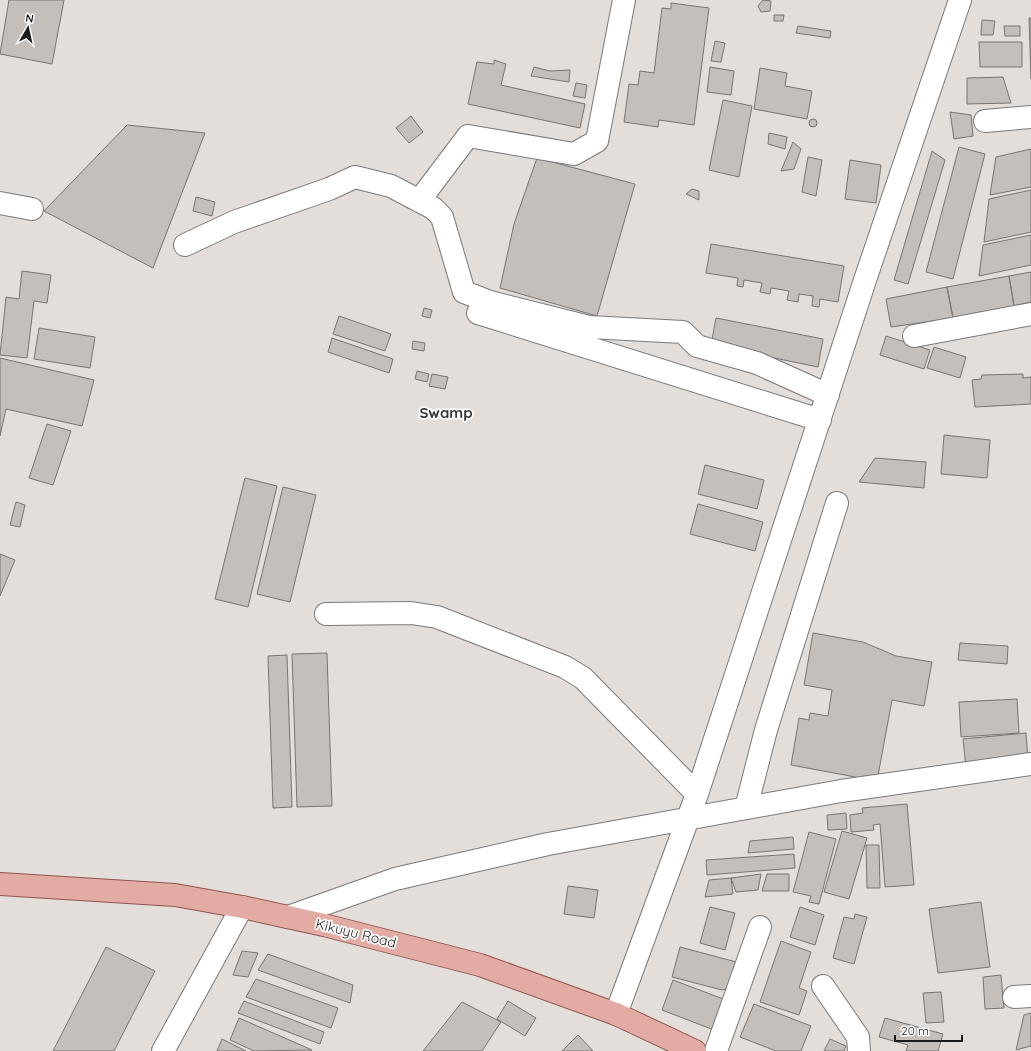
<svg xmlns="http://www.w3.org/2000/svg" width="1031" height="1051" viewBox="0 0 1031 1051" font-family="Quicksand,sans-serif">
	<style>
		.building { fill: #c5bfbb; stroke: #7a7471 }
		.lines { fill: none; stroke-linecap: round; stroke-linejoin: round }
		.minor-casing { stroke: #7e7875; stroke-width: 24 }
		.major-casing { stroke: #90554c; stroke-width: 24 }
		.minor { stroke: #fff; stroke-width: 22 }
		.major { stroke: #e2aca4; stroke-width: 22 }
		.labels { text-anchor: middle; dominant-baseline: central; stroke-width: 3.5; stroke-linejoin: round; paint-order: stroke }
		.street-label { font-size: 14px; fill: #1c1a19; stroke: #fff }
		.neighbourhood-label { font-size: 15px; font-weight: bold; fill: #3b3633; stroke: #fff }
	</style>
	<rect width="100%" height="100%" fill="#e4deda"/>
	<path class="building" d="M9,0H64L52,64L0,54Z
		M763,0L771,1L770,11L761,12L758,6Z
		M671,3L709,8L694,125L659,120L658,127L624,122L629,84L638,85L640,71L654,73L662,8L671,9Z
		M774,15H784L783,21H774Z
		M1029,18H1031V79Z
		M982,20L995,21L993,35H981Z
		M798,26L831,31L830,38L796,33Z
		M1004,26H1020V36H1005Z
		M715,41L725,43L721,62L711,61Z
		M979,42H1022V67H980Z
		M494,60L506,64L501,85L585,104L580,128L468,104L477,62L494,64Z
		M534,67L550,71L570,70L569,82L531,76Z
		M710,67L734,71L731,95L707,92Z
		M760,68L787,73L785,86L812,91L807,119L754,109Z
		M1003,77L1011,103L967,104V78Z
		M576,83L587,85L585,98L573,96Z
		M723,100L752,106L739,177L709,170Z
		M950,112L971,115L973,136L954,139Z
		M411,116L423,132L409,143L396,128Z
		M809 123a4 4 0 1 1 8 0a4 4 0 1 1-8 0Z
		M127,125L205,133L153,268L44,211Z
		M769,133L787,137L785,149L768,144Z
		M793,142L801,149L794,169L781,171Z
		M959,147L985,154L953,279L926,272Z
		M1031,149V187L990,195L996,157Z
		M932,151L945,160L908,284L894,280Z
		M808,157L822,160L816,196L802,192Z
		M537,158L635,184L597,316L500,288L514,224Z
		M850,160L881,165L876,203L845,199Z
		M692,189L699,191V200L686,194Z
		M1031,190V232L984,242L989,199Z
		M196,197L215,202L212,216L193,211Z
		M1031,235V265L979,276L983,245Z
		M711,244L844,266L838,302L820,299L819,307L812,306L813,296L799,294L798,302L787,300L789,291L771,288L770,294L760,292L762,283L744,280L743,287L737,286L738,278L706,273Z
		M22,271L51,275L47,303L34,301L27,358L0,355L6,297L19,299Z
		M1031,272V302L1014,306L1009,276Z
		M1009,276L1014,306L953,318L947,287Z
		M947,287L953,318L891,327L886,299Z
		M424,308L432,310L430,318L422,316Z
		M339,316L391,334L385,351L333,334Z
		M716,318L823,339L818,367L711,345Z
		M39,328L95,337L90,368L34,359Z
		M886,336L930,350L924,369L880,355Z
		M332,338L393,359L389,373L328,352Z
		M413,341L425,343L424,351L412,349Z
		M934,347L966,357L960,378L927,368Z
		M0,358L94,380L82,426L6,409L0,436Z
		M417,371L429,374L427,382L415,379Z
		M432,374L448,377L445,389L429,386Z
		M1023,374V378L1031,377V404L975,407L972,380L981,379L982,375Z
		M47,424L71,431L53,485L29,478Z
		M944,435L990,440L987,478L941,474Z
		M875,458L926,462L924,488L859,482Z
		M705,465L764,480L757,509L698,494Z
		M245,478L277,486L248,607L215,599Z
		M283,487L316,495L290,602L257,594Z
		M16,502L25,505L20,527L10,525Z
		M698,504L763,522L755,551L690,534Z
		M0,554L15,560L0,596Z
		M813,633L863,642L896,656L932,662L924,706L892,700L877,781L791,765L799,718L809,720L810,713L828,716L832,690L804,685Z
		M960,643L1008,646L1007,664L958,660Z
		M327,653L332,806L297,807L292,654Z
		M287,655L292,807L273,808L268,656Z
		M1017,699L1019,733L961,737L959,702Z
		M1026,733L1028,761L966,767L963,739Z
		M907,804L914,885L885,887L880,824L873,825L874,830L851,832L850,815L863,813L862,808Z
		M846,813L847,829L828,830L827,815Z
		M842,831L867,838L849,899L824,892Z
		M809,832L836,839L819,904L809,902L811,896L793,892Z
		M793,837L794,849L748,853L750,841Z
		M866,845H879L880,888H867Z
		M794,854L795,868L707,875L706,860Z
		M761,874L758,890L736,892L731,878Z
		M767,874H789V891H762Z
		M731,878L733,894L705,897L709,880Z
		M568,886L598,890L594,918L564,914Z
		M981,902L990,967L938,973L929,909Z
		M710,907L735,913L725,950L700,943Z
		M800,907L824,915L815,945L790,937Z
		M855,914L867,917L854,964L833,958L844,917L854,919Z
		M781,941L811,952L799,988L807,991L799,1015L760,1002Z
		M106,947L155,971L114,1051H53Z
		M680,947L740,963L733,988L722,990L672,977Z
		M242,951L258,953L248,977L233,975Z
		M268,954L353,985L350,1003L258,970Z
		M1001,975L1004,1008L985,1009L983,977Z
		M256,979L338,1008L331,1028L246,997Z
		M673,980L726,1000L714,1030L662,1010Z
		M941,992L944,1022L926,1023L923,993Z
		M244,1001L324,1032L320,1044L238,1013Z
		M508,1001L536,1018L525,1036L497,1019Z
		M462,1002L501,1022L482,1051H423Z
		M754,1004L811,1026L801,1051H776L740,1037Z
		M1031,1013V1046L1016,1050L1024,1015Z
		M239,1018L312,1050L254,1051L230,1040Z
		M885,1018L943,1034L938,1051H906L908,1045L879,1037Z
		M578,1035L593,1051H562Z
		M222,1039L246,1051H217Z
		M830,1039L846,1046L844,1051H824Z"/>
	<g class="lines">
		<defs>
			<path id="minor" d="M985,121L1031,117
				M419,201L468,136L574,154L597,141L624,0
				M0,203L32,209
				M185,245L234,222L329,189L355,177L391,186L433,208L442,217L464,292L490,302L589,327L683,332L697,346L757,363L828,395
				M478,313L820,420
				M914,336L1031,314
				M326,614L411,613L437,617L565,667L583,678L697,794
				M746,808L766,730L837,503
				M288,917L395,879L548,844L841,791L1031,764
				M823,986L858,1037L859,1051
				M1014,997L1031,996
				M616,1014L697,794L865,280L960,0
				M163,1051L242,907
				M716,1051L760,927"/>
			<path id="major" d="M0,884L175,895L242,907L324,925L480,965L616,1014L695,1051"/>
		</defs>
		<use href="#minor" class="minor-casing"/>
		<use href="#major" class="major-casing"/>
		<use href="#minor" class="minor"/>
		<use href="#major" class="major"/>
	</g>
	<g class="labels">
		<g class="street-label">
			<text transform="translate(356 933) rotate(14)">Kikuyu Road</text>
		</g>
		<g class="neighbourhood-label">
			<text x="446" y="412">Swamp</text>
		</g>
	</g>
	<g transform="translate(28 28) rotate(9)" stroke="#ffffff" stroke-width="3" paint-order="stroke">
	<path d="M0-3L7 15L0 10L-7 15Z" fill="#1c1a19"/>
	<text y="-6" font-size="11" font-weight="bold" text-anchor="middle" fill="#1c1a19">N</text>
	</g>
	<path d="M895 1035v6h67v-6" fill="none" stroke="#1c1a19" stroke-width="2"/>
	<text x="901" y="1035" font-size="12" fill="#1c1a19" stroke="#ffffff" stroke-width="3" paint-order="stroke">20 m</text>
</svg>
